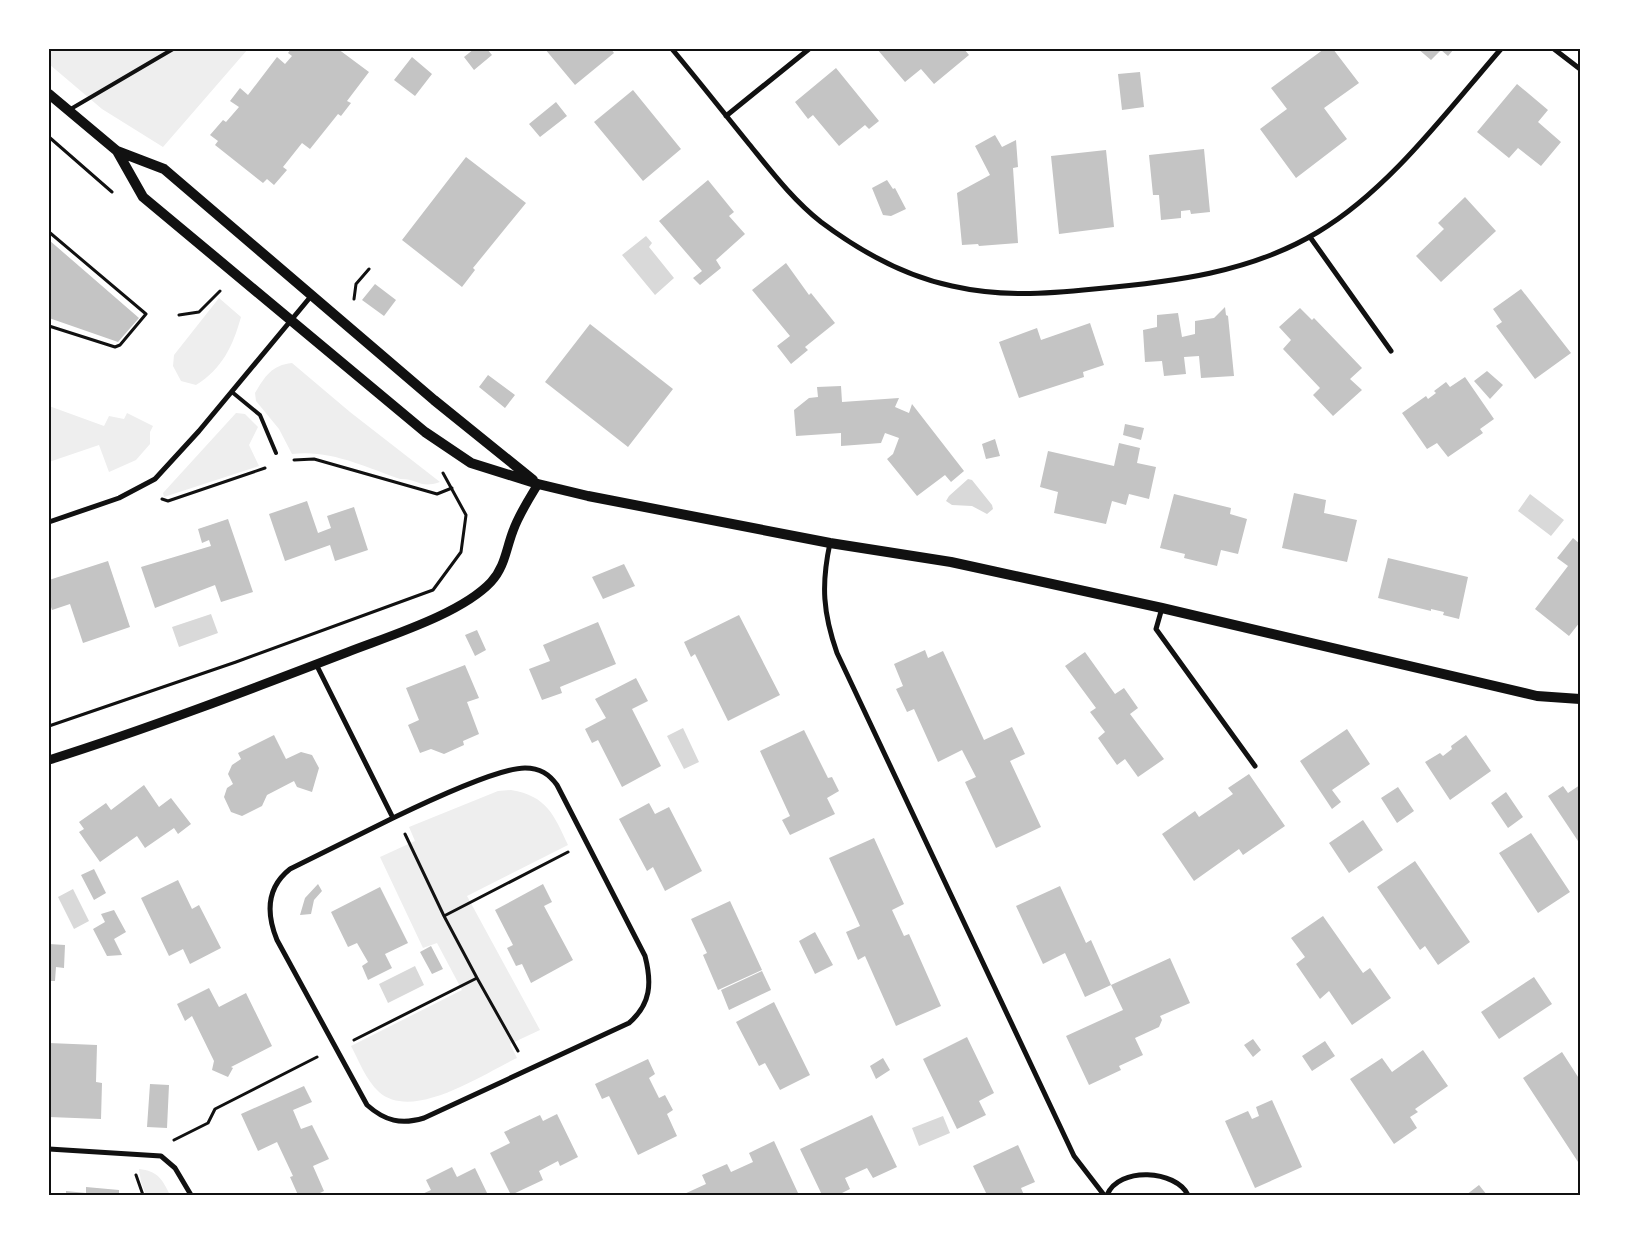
<svg xmlns="http://www.w3.org/2000/svg" width="1629" height="1244" viewBox="0 0 1629 1244" font-family="'Exo 2',sans-serif">
	<style>
		.green { fill: #eee }
		.water { fill: #d9d9d9 }
		.building { fill: #c4c4c4 }
		.lines { fill: none; stroke-linecap: round; stroke-linejoin: round }
		.path { stroke: #111; stroke-width: 3 }
		.service { stroke: #111; stroke-width: 4 }
		.minor { stroke: #111; stroke-width: 5 }
		.tertiary { stroke: #111; stroke-width: 9 }
		.secondary { stroke: #111; stroke-width: 10 }
		.neatline { fill: none; stroke: #111; stroke-width: 2 }
	</style>
	<rect width="100%" height="100%" fill="#fff"/>
	<path class="green" d="M49,49H248L163,147L102,109L49,64Z
		M219,298L241,317C233,346 222,369 196,385L181,381L173,366L174,355Z
		M292,363L350,412L440,482C419,489 420,479 400,479C366,467 329,449 292,454L279,429L256,401L255,393C265,376 272,365 292,363Z
		M49,406L104,426L109,416L124,419L127,413L153,426L150,432V444L136,460L109,472L99,445L49,462Z
		M236,413L245,414L258,427L249,445L259,466L164,497L163,493Z
		M511,790C547,796 554,815 568,845L467,896L540,1030L510,1044L517,1058C483,1074 413,1122 379,1092C366,1080 359,1061 351,1046L462,990L437,943L423,948L380,857L415,841L409,827L498,791Z
		M139,1169C158,1171 162,1179 170,1195H146L141,1182Z"/>
	<path class="water" d="M646,236L652,243L649,247L674,278L655,295L622,255Z
		M968,479L972,480L992,505L993,509L987,514L972,506L952,505L946,501L949,496Z
		M1530,494L1564,520L1551,536L1518,511Z
		M211,614L218,633L179,647L172,627Z
		M683,728L699,762L684,769L667,736Z
		M73,889L89,921L74,929L58,897Z
		M415,966L424,985L388,1003L379,984Z
		M943,1116L950,1133L919,1146L912,1128Z"/>
	<path class="building" d="M291,49H338L369,72L347,101L351,103L341,116L338,114L310,149L302,143L283,167L287,170L274,185L267,179L263,183L215,145L218,141L210,135L223,120L226,122L239,107L230,101L240,88L248,95L277,57L285,64L292,56L288,53Z
		M474,49H487L492,55L474,70L464,57Z
		M545,49H611L614,53L575,85Z
		M877,49H964L969,55L934,84L921,69L905,82Z
		M1324,49H1333L1359,83L1324,108L1347,139L1296,178L1260,129L1287,109L1271,88Z
		M1418,49H1454L1448,56L1441,50L1431,60Z
		M412,57L432,74L415,96L394,80Z
		M836,68L879,121L869,129L865,125L839,146L813,115L808,119L795,102Z
		M1140,72L1144,107L1122,110L1118,74Z
		M1517,84L1548,110L1538,122L1561,142L1541,166L1518,148L1509,158L1477,132Z
		M633,90L681,149L643,181L594,122Z
		M556,102L567,116L540,137L529,124Z
		M995,135L1002,147L1016,140L1018,167L1013,168L1018,243L979,246L978,244L962,245L957,193L990,175L975,146Z
		M1204,149L1210,212L1191,214L1190,210L1181,211V218L1161,220L1159,195H1153L1149,155Z
		M1106,150L1114,227L1059,234L1051,156Z
		M466,157L526,203L473,268L475,270L462,287L402,240Z
		M708,180L734,212L729,216L745,234L716,260L721,268L700,285L693,278L702,271L659,221Z
		M887,180L893,189L895,188L906,209L891,216L883,215L872,188Z
		M1465,197L1496,231L1441,282L1416,256L1444,229L1438,223Z
		M49,240L139,318L118,342L49,318Z
		M786,263L809,295L811,293L835,323L805,347L808,350L791,364L777,346L790,336L752,290Z
		M375,284L396,300L384,316L362,300Z
		M1521,289L1571,353L1535,379L1496,326L1502,322L1493,309Z
		M1225,307L1226,315L1228,316L1234,376L1201,378L1199,356L1184,357L1186,374L1164,376L1162,361L1145,362L1143,330L1157,327V315L1178,313L1182,337L1195,334V321L1214,318Z
		M1300,308L1312,320L1314,318L1362,368L1350,379L1362,390L1333,416L1313,395L1320,388L1283,349L1291,340L1279,327Z
		M1090,323L1104,365L1083,372L1084,377L1019,398L999,342L1037,328L1041,340Z
		M590,324L673,389L628,447L545,382Z
		M1487,371L1503,385L1490,399L1474,381Z
		M488,375L515,395L505,408L479,387Z
		M1465,377L1494,419L1480,429L1483,433L1448,457L1437,443L1427,449L1402,413L1426,396L1428,399L1436,393L1434,391L1446,382L1450,387Z
		M841,386L842,402L899,398L895,407L909,413L912,404L964,471L951,482L945,475L917,496L887,459L893,454L899,438L885,433L881,443L841,446V433L796,436L794,410L809,398L818,397L817,387Z
		M1125,424L1144,428L1141,440L1123,435Z
		M995,439L1000,456L986,459L982,444Z
		M1119,443L1140,448L1137,463L1156,467L1149,499L1129,494L1126,505L1112,501L1106,524L1054,513L1058,492L1040,487L1048,451L1114,466Z
		M1294,493L1326,500L1324,513L1357,520L1347,562L1282,548Z
		M1174,494L1231,508L1230,514L1247,519L1238,554L1221,550L1217,566L1184,558L1185,554L1160,548Z
		M307,501L318,533L331,528L327,516L354,507L368,550L335,561L330,545L285,561L269,514Z
		M228,519L253,592L221,602L215,585L155,608L141,567L211,546L209,540L202,543L198,529Z
		M1573,538L1580,544V622L1569,636L1535,609L1568,566L1557,558Z
		M1388,558L1468,577L1459,619L1443,615L1444,612L1431,609V611L1378,598Z
		M108,561L130,627L83,643L70,604L52,610L49,601V580Z
		M624,564L635,586L603,599L592,577Z
		M739,615L780,695L728,721L695,654L691,657L684,642Z
		M598,622L616,664L560,687L562,693L542,700L529,669L550,661L543,645Z
		M477,630L486,650L475,656L465,635Z
		M925,650L928,658L943,651L984,740L1012,727L1025,754L1010,761L1041,827L996,848L965,782L976,777L962,750L938,762L914,709L907,712L896,689L903,686L894,664Z
		M1085,652L1115,694L1124,688L1138,708L1130,714L1164,759L1138,777L1125,759L1117,765L1098,738L1105,732L1090,712L1096,708L1065,666Z
		M465,665L479,698L467,702L479,734L463,741L464,745L444,754L431,749L420,753L408,725L419,720L406,688Z
		M636,678L648,701L632,709L661,766L622,787L598,740L592,743L585,729L606,718L595,699Z
		M1347,729L1370,764L1332,790L1341,802L1332,809L1300,761Z
		M804,730L828,778L832,777L839,791L827,798L835,814L790,835L782,820L790,816L760,751Z
		M274,735L286,759L301,752L312,755L319,768L312,792L297,787L294,781L267,795L262,806L242,816L231,812L224,797L227,788L233,784L228,774L232,765L241,759L238,753Z
		M1466,735L1491,771L1450,800L1425,762L1440,753L1443,756L1452,749L1451,746Z
		M1249,774L1285,826L1243,855L1239,849L1194,881L1162,834L1195,811L1199,817L1233,794L1228,788Z
		M144,785L159,807L171,798L191,824L178,834L174,828L145,848L137,836L100,862L79,832L84,829L79,822L106,803L111,810Z
		M1580,785V844L1548,796L1563,786L1568,793Z
		M1398,787L1414,811L1397,823L1381,798Z
		M1506,792L1523,817L1508,828L1491,803Z
		M649,803L655,814L669,807L702,871L665,891L653,867L647,871L619,819Z
		M1363,820L1383,850L1349,873L1329,843Z
		M1531,833L1570,892L1538,913L1499,853Z
		M874,838L904,904L892,910L904,936L909,934L941,1006L896,1026L865,956L858,960L846,932L860,926L829,858Z
		M1415,861L1470,942L1438,965L1425,946L1420,950L1377,887Z
		M94,869L106,893L94,900L81,875Z
		M178,880L192,909L199,905L221,948L190,964L183,949L169,956L141,898Z
		M318,884L322,891L314,900L311,914L300,915L305,898Z
		M543,884L552,902L544,906L573,960L531,983L522,964L516,966L507,948L513,945L495,910Z
		M1060,886L1086,943L1091,940L1111,985L1085,997L1065,953L1043,964L1016,906Z
		M380,887L408,943L385,954L392,968L368,980L362,966L368,962L357,943L348,947L331,912Z
		M730,901L762,970L718,990L703,955L707,953L691,919Z
		M114,910L126,932L114,939L122,955L107,956L93,929L105,922L101,914Z
		M1323,916L1363,973L1370,968L1391,998L1352,1025L1329,991L1320,999L1296,964L1305,957L1291,938Z
		M815,932L833,965L815,974L799,941Z
		M49,944L65,945L64,968L56,967L55,981H49Z
		M431,946L443,969L432,974L420,952Z
		M1170,958L1190,1003L1160,1016L1162,1020L1159,1027L1135,1038L1143,1055L1119,1066L1121,1070L1089,1085L1066,1036L1123,1010L1111,985Z
		M762,971L771,990L729,1010L721,990Z
		M1534,977L1552,1004L1499,1039L1481,1012Z
		M209,988L219,1007L246,993L272,1046L231,1067L233,1068L228,1077L212,1070L214,1061L192,1016L185,1021L177,1004Z
		M774,1002L810,1075L780,1090L765,1063L759,1066L736,1022Z
		M967,1037L994,1093L979,1101L986,1115L957,1129L923,1059Z
		M1253,1039L1261,1050L1253,1057L1244,1045Z
		M1325,1041L1335,1056L1312,1071L1302,1056Z
		M49,1043L97,1045L96,1082L102,1083L101,1119L49,1117Z
		M1423,1050L1448,1086L1415,1109L1418,1112L1410,1117L1417,1128L1394,1144L1350,1079L1382,1058L1392,1072Z
		M1562,1052L1580,1080V1165L1523,1078Z
		M883,1058L890,1070L876,1079L870,1066Z
		M648,1059L655,1074L649,1078L659,1098L665,1095L673,1110L667,1114L677,1136L638,1155L609,1096L602,1099L595,1084Z
		M150,1084L169,1085L167,1128L147,1127Z
		M304,1086L312,1102L293,1110L301,1129L312,1125L329,1159L313,1166L324,1191L316,1195H298L290,1177L293,1176L277,1142L258,1151L241,1114Z
		M1272,1100L1302,1167L1255,1188L1225,1121L1248,1111L1252,1119L1259,1116L1256,1107Z
		M557,1114L578,1157L560,1166L558,1161L539,1171L543,1180L511,1195L490,1153L510,1143L504,1132L540,1115L543,1121Z
		M872,1115L897,1167L873,1178L867,1168L845,1178L850,1189L838,1195H822L800,1149Z
		M774,1141L798,1193L793,1195H682L706,1184L702,1175L727,1164L731,1172L753,1162L749,1153Z
		M1018,1145L1035,1182L1021,1188L1024,1195H987L973,1166Z
		M452,1167L457,1177L475,1168L488,1195H420L431,1190L426,1180Z
		M1479,1185L1487,1195H1466Z
		M86,1187L119,1190V1195H66V1191L86,1193Z"/>
	<g class="lines">
		<path class="path" d="M49,137L112,192
			M49,232L146,314L120,345L115,347L49,326
			M354,299L356,284L369,269
			M179,315L199,312L220,291
			M294,460L314,459L437,494L452,488
			M162,499L168,501L265,468
			M49,726L236,662L433,590L461,552L466,515L443,473
			M405,834L444,916
			M477,978L518,1051
			M354,1040L477,978L444,916L568,852
			M174,1140L208,1123L215,1109L317,1057
			M136,1175L143,1195"/>
		<path class="service" d="M69,110L173,49
			M232,392L260,415L276,453"/>
		<path class="minor" d="M672,49C698,80 723,112 749,144C771,171 793,200 821,222C861,252 904,276 952,286C1000,297 1046,294 1094,289C1172,282 1250,273 1318,232C1388,191 1448,110 1501,49
			M1554,49L1580,69
			M726,116L809,49
			M1310,237L1391,351
			M49,522L119,498L155,479L199,431L312,295
			M830,543C821,585 823,613 837,653L1074,1156L1104,1195
			M1162,608L1156,629L1255,766
			M316,664L393,818L290,869C266,888 266,913 277,940L367,1105C385,1121 401,1125 424,1118L629,1023C651,1004 652,983 645,956L557,785C549,774 540,768 525,768C497,768 422,804 393,818
			M49,1149L161,1156L175,1168L191,1195
			M1107,1195C1119,1166 1176,1170 1188,1195"/>
		<path class="tertiary" d="M49,760C150,728 249,690 348,652C389,636 461,614 491,582C505,567 506,549 513,531C519,514 529,499 538,484"/>
		<path class="secondary" d="M49,94L117,151L143,197L425,432L471,463L538,484L588,496L830,543L951,562L1162,608L1537,696L1580,699
			M117,151L164,169L434,400L533,480"/>
	</g>
	<rect width="1629" height="1244" fill="none" stroke="#ffffff" stroke-width="100"/>
	<rect x="50" y="50" width="1529" height="1144" class="neatline"/>
</svg>
